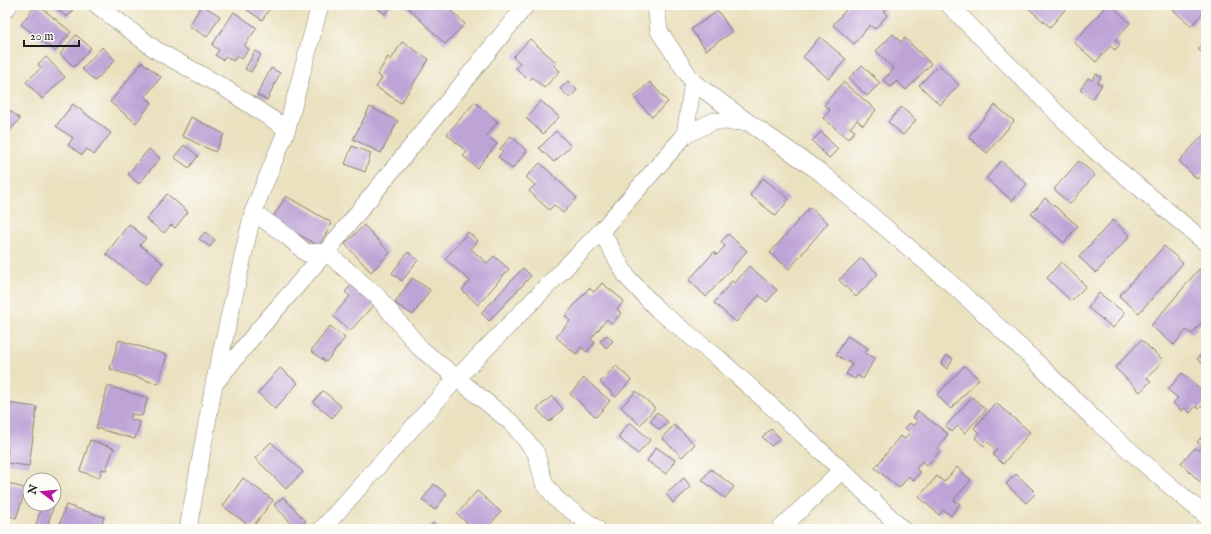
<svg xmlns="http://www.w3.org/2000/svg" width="1211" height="534" viewBox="0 0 1211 534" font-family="'IM FELL English',serif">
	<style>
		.building { fill: #bda3d6 }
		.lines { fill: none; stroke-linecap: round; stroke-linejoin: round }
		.street-casing { stroke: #837e6e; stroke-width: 18 }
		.street { stroke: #fff; stroke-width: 17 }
	</style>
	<rect width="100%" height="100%" fill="#fdfcf7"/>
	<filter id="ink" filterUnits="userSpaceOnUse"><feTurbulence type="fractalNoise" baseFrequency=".025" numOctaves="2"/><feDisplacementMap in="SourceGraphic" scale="8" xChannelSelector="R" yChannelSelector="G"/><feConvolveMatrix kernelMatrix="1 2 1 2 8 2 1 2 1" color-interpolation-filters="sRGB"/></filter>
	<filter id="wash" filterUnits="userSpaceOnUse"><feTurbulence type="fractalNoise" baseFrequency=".012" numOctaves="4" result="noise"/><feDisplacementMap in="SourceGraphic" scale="16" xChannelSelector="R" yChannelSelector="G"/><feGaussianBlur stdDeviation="0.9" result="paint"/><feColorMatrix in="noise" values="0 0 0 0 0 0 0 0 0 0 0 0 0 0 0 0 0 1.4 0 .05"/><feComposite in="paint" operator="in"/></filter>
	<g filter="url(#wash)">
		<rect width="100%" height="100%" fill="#eae1bf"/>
		<g id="blocks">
			<path class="building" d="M36,5H38L71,32L55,51L21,24Z
				M55,5H66L73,11L67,17L53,6Z
				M202,5L220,16L207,37L189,26Z
				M244,5H272L262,20L243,7Z
				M377,5H391L385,14L376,7Z
				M405,5H445L465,24L445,44Z
				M850,5H890L884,12L887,15L875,29L870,25L854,44L833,25Z
				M1031,5H1069L1050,27L1028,8Z
				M1107,5H1111L1130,23L1115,40L1120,44L1115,50L1110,46L1096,62L1074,42Z
				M1176,5H1206V9L1191,26L1172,9Z
				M718,11L732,32L706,50L691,29Z
				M234,12L257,28L244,46L249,49L242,59L237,56L233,61L226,56L223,60L215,55L219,50L212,45Z
				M893,34L901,42L905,38L931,64L906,90L897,81L891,87L883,80L894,69L876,51Z
				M76,35L91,48L74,67L60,54Z
				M820,37L846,59L829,79L803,57Z
				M530,39L557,63L554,66L560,71L544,88L532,77L529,81L516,68L520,63L513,57Z
				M402,42L429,59L401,103L376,87L382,78L377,75L388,57L391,60Z
				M1206,42V57L1198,49Z
				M102,47L115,60L95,81L82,69Z
				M255,51L261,55L251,72L245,69Z
				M46,57L65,77L42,99L26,82L41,68L38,64Z
				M142,62L161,77L145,97L152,102L136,123L110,102Z
				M862,65L880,83L867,96L849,78Z
				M939,65L959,85L940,105L919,85Z
				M271,68L280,73L267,100L257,95Z
				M1096,74L1101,77L1098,83L1102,85L1092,99L1080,90L1088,78L1092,80Z
				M568,81L577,90L570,98L560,89Z
				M650,82L668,102L652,117L634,97Z
				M843,82L876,110L863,125L857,120L850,128L855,131L848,139L823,118L830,110L824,105Z
				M541,101L559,117L543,134L526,118Z
				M475,102L498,122L487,135L497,144L477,168L463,156L467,152L447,134Z
				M73,104L111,133L94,155L87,149L82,155L68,145L73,138L56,126Z
				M995,105L1014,121L987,153L968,137Z
				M5,106L20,119L6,135L5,134Z
				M370,107L398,121L381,153L353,139Z
				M901,107L916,120L903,135L888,122Z
				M191,117L224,134L215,152L182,136Z
				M556,131L571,146L554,162L539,148Z
				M821,132L838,149L829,158L812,141Z
				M1206,132V168L1197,179L1179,161Z
				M511,136L527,151L512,169L498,157L503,151L500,149Z
				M184,145L198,156L189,168L174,157Z
				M352,146L371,153L365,172L345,164Z
				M149,149L160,158L139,184L128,174Z
				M1001,161L1027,184L1012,201L986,178Z
				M1079,161L1095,175L1070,204L1054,189Z
				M540,163L577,198L563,213L554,205L549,210L529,191L535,185L526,177Z
				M763,178L789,199L776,216L750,195Z
				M167,194L188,212L175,228L171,225L164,233L146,219Z
				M286,196L332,223L319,246L272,219Z
				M1045,198L1078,226L1064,243L1031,214Z
				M810,207L828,223L789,269L770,253Z
				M1113,220L1130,236L1096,273L1079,257Z
				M129,224L146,238L140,245L163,263L146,285L106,254Z
				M364,225L390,253L371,272L345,244Z
				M205,232L215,240L210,247L199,239Z
				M468,232L478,241L471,249L487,263L494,256L509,269L478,305L462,290L470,281L445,259Z
				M728,234L747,251L706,297L689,280L714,252L717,255L725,246L721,242Z
				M1164,246L1183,263L1139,313L1119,296Z
				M408,252L418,260L402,281L392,273Z
				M861,258L878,274L856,297L839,280Z
				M1061,262L1086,286L1071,301L1047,278Z
				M749,266L777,290L767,302L759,295L736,322L714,303L732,281L735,283Z
				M523,268L531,276L489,321L481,313Z
				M1199,269L1206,276V317L1192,334L1186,330L1174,345L1151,326Z
				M412,278L430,290L413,315L395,303Z
				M355,281L377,301L350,331L333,316L350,296L345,292Z
				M602,283L624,301L617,309L621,313L612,324L607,319L591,339L595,343L587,352L581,347L576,354L556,337L570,321L565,316L589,288L594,292Z
				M1099,293L1125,313L1113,328L1088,308Z
				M330,326L345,338L326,362L311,351Z
				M607,335L613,341L606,348L600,341Z
				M847,336L868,348L865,353L875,358L863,379L857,375L855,379L846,374L852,364L836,355Z
				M119,340L167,355L158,384L110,369Z
				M1141,340L1163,360L1147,378L1151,381L1140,392L1115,368Z
				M1206,348V367L1197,359Z
				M947,355L953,359L947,369L941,364Z
				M616,366L631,380L616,397L600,382Z
				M964,366L979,379L951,409L937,395Z
				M280,368L298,383L275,409L258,393Z
				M1182,373L1206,394V402L1199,409L1196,406L1190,413L1185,408L1182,411L1173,403L1178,398L1168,390Z
				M584,378L610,401L596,417L570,394Z
				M108,386L148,398L142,416L132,414L130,419L140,422L135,439L96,428Z
				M323,391L341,406L332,418L313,402Z
				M636,391L655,408L640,425L621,407Z
				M552,396L563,409L549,422L537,409Z
				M972,397L986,410L965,433L958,426L952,432L946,426Z
				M6,403L37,407L29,466L6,463L8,449L5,448Z
				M996,403L1030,432L1003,464L993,455L997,450L988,442L984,446L975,438L979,433L974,428Z
				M918,411L948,434L937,448L940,451L927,466L922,461L916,469L920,472L914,481L909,476L899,488L875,468L900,436L905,439L910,432L905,428L910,423L914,426L918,421L913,417Z
				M657,412L668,422L660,430L650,421Z
				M630,422L650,440L638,454L618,437Z
				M674,425L695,444L682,457L662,438Z
				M771,429L780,438L771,446L762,437Z
				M1206,433V486L1205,487L1181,463L1195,448L1198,450L1202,446L1197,442Z
				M90,440L114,448L106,470L102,469L99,478L80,471Z
				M271,442L303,472L286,489L255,458Z
				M656,447L675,460L666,474L647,461Z
				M957,467L971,480L954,500L960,504L951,516L943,510L939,515L919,497L937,476L944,482Z
				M711,469L734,487L725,498L702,480Z
				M1016,474L1036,493L1026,503L1006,484Z
				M243,478L273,500L252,528L223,506Z
				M684,478L691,487L673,503L666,494Z
				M5,482L26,489L16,518L5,514Z
				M434,484L447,494L435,510L422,500Z
				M477,491L501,512L486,529H474L457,514Z
				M283,497L306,521L297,529L274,505Z
				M54,499H56L46,529L36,525L42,504H54Z
				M66,505L104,517L100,529H58Z
				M433,523L441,529H428Z
				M961,525L966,529H958Z
				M1158,525L1163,529H1155Z"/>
		</g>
	</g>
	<g filter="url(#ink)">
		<use href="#blocks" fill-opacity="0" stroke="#837e6e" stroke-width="1"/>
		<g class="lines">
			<defs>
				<path id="street" d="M97,5L156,50L223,87L287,129
					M656,5L659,31L693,82L748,122L820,172L954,286L1032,358L1095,420L1161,478L1206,516
					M949,5L1092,148L1206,243
					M5,10L9,5
					M685,135L693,82
					M253,212L287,236L306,253L326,252L377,296L420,348L513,424L536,453L544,483L557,500L597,529
					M601,231L627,277L658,310L718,358L842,470L902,529
					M216,382L259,329L326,252L526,5
					M188,529L214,384L253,212L287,129L320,5
					M322,529L457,378L601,231L685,135L714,121L748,122
					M780,529L842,470"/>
			</defs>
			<use href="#street" class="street-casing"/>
			<use href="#street" class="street"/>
		</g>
	</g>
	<rect width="1211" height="534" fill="none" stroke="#fdfcf7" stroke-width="20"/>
	<g transform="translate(42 492) rotate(286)"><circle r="19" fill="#fdfcf7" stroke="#a3a29f"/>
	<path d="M0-3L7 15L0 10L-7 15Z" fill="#b5179e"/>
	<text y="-6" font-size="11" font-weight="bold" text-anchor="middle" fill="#1c1c1c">N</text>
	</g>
	<path d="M24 40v6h55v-6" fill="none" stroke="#1c1c1c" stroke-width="2"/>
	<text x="30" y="40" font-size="12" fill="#1c1c1c" stroke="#fdfcf7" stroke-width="3" paint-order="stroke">20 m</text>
</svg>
